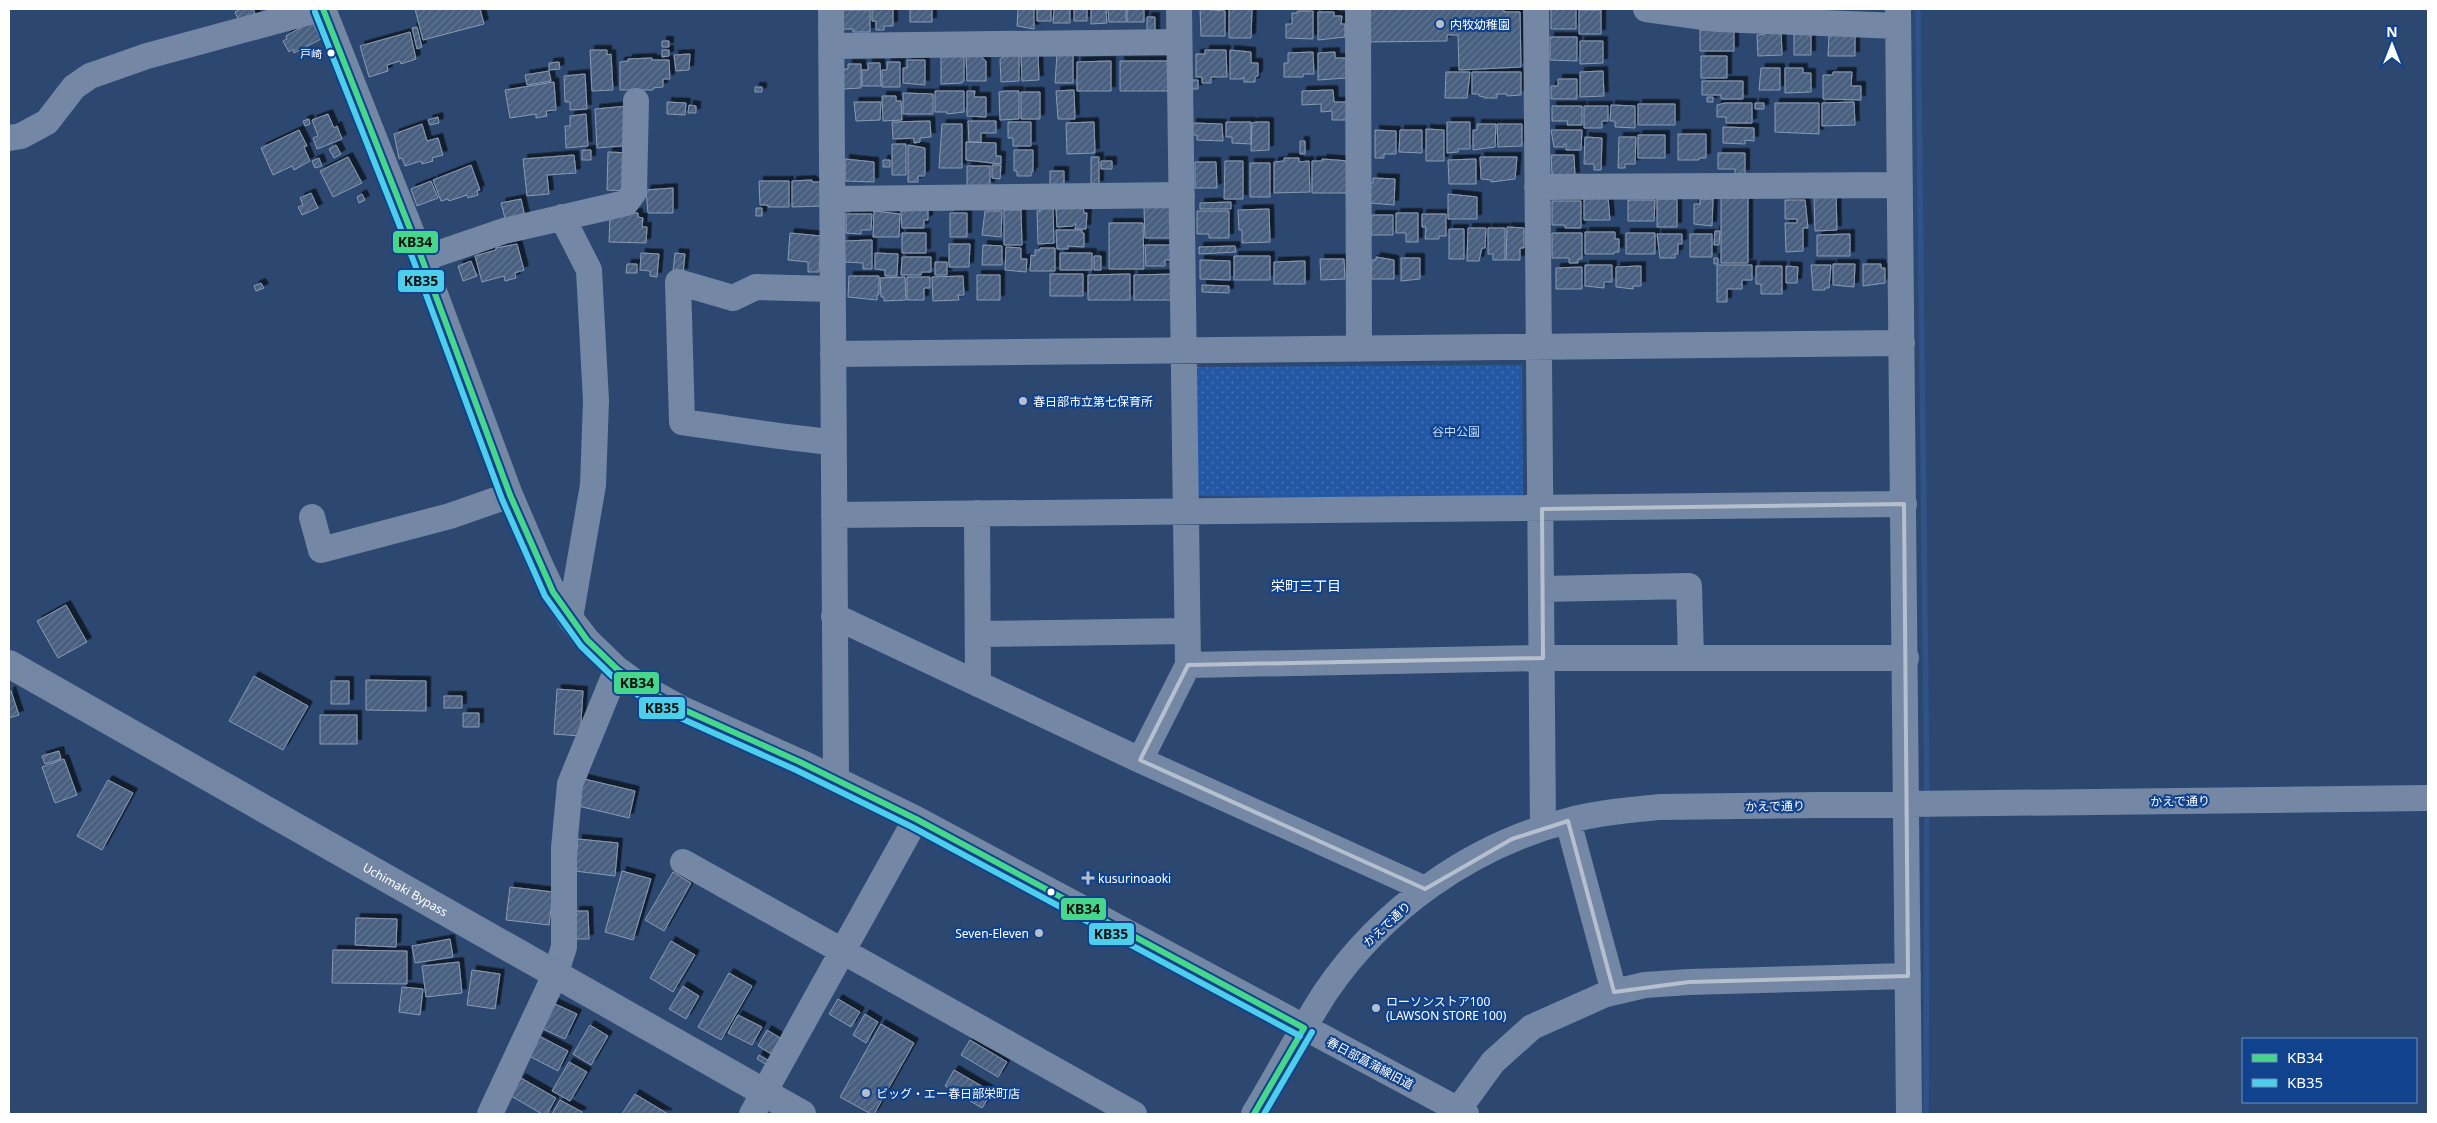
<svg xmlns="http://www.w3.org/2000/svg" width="2437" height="1123" viewBox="0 0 2437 1123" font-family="'Noto Sans','Noto Sans JP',sans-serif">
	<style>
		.green { fill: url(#green-dots) }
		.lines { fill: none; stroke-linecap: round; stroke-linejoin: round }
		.stream { stroke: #2f5289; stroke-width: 5.5 }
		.building { fill: url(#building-hatch); stroke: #899ab3; filter: url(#shadow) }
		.minor { stroke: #7488a5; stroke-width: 26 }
		.major { stroke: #7386a3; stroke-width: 28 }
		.bus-1-casing { stroke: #10428d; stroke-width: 10 }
		.bus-2-casing { stroke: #10428d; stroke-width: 10 }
		.bus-1 { stroke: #46d78d; stroke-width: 6 }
		.bus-2 { stroke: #4dcfeb; stroke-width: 6 }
		.marked { fill: none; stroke: #b6bfcd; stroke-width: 4; stroke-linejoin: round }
		.poi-dot { fill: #b6bfcd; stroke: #10428d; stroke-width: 2 }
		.bus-dot { fill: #fff; stroke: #10428d; stroke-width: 2 }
		.labels { text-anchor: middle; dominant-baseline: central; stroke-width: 4.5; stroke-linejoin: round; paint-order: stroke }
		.bus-label { font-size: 11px; fill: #fff; stroke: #10428d; text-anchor: end }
		.poi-label { font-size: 12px; fill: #fff; stroke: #10428d; text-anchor: start }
		.park-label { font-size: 12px; fill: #c0d9fd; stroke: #10428d }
		.street-label { font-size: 12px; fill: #fff; stroke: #10428d }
		.neighbourhood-label { font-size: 14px; fill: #fff; stroke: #10428d }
		.line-badge { stroke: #10428d; stroke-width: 2 }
		.pale-badge-label { font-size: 14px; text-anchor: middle; font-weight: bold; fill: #111 }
	</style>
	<defs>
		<pattern id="green-dots" width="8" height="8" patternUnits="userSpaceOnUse" patternTransform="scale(1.25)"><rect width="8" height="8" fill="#2358a5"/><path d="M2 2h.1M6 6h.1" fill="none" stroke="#4471b2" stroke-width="1.8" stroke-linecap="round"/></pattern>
		<pattern id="building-hatch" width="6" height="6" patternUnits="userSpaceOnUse" patternTransform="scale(1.25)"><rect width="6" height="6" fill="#485e7f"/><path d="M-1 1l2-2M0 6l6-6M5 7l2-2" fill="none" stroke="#637692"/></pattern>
		<filter id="shadow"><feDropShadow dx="4.5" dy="-4.5" stdDeviation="0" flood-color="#0009"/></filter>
	</defs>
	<rect width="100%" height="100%" fill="#2d4870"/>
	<path class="green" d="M1522,365L1523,499L1197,496L1195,367Z"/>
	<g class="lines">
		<path class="stream" d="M1918,9L1927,797
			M1926,1114L1927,811"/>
	</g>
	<path class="building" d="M241,9H253L257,18L241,25L235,12Z
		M415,9H480L484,24L423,40Z
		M872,9H893V26H884V30H876V21H872Z
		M910,9H932V22H910Z
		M1018,9H1034V29L1017,26Z
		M1037,9H1051V21H1037Z
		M1054,9H1070V23H1053Z
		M1074,9H1087V21H1074Z
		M1091,9H1106L1107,23L1091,24Z
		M1108,9H1126V22H1109Z
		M1127,9H1144V22H1127Z
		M1200,9L1225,11V36H1201Z
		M1229,9H1252L1251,38H1229Z
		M1368,9H1504V12H1520L1521,67L1459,70L1458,35H1447V41L1368,42Z
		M1559,9H1576V29H1551V10Z
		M843,10H870V32H853V29H843Z
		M1579,10H1601V34H1579Z
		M1297,11H1313V39L1286,38V24H1292V13H1297Z
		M1318,12H1334V16H1342L1341,24H1345V37L1318,40Z
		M1147,17H1155V34H1147Z
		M312,21L321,39L294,53L293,49L289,52L283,41L287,39L286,36Z
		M417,27L422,47L417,49L412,28Z
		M1781,29L1782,55L1758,56L1757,35L1765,34V30Z
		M1700,30H1732L1734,33V51H1700Z
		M1794,31H1811V55H1794Z
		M410,32L416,59L401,64L400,61L387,65L388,71L369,77L360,46Z
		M1829,34H1855V56H1828Z
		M1550,37H1577V61L1550,60Z
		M662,41H669V47H662Z
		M1580,41H1603V63L1580,64Z
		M590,50H607V55L611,54L613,90L592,91Z
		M662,50H669V56L662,57Z
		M1205,50H1226L1227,77H1211V83H1202V77H1196V54H1205Z
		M1230,50L1251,52V63H1258V76L1255,77V82H1244V77L1242,79H1230Z
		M1313,52L1314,74H1303V77H1284V63H1288V53Z
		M1335,52V58H1346V78L1318,80V53Z
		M690,54L689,70L676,71L674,55Z
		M1038,54L1039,80L1022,81L1021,55Z
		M1057,54H1073V83H1055Z
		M979,55L986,61V81H967L966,56Z
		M1019,55V81L1001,82L1000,59L1006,56Z
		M964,56V81L962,83L941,84V57Z
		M1701,56H1727V78H1701Z
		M652,58V60H669L670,79H663V87L653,88V90H620V62L628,61V59Z
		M907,60H925V85L903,83V68H907Z
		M1111,61V91H1077V62Z
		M1120,61H1169V91H1120Z
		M559,62L560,69L549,70V63Z
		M887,62H900V87H882V70H887Z
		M868,63H880L881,86H862V70H868Z
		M848,64H861V88L843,89V69H848Z
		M1761,68H1780V90H1759Z
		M1785,68H1803V73H1811V92L1785,93Z
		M549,71L551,81L527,85L525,75Z
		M1603,71L1604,96L1580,97V72Z
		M1446,72H1470L1467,98H1445Z
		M1472,72H1521V95L1507,96V94H1497V98H1484V97L1479,96V94H1472Z
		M1833,72H1852L1851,86H1861V100L1823,99V75H1833Z
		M585,74L587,109L570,110V102H565L564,76Z
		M1558,79H1577V99H1551V86H1558Z
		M1192,80H1198V89H1192Z
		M1702,81H1743V99H1721V95H1702Z
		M554,82L556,110L546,111L547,116L536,118V114L510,118L505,90Z
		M755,87H762V92H755Z
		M1074,90L1075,119H1058L1056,91Z
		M1333,90L1334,102H1348L1349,120H1332V111L1321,112V104L1302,105V91Z
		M935,91H964V112L947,114V112H935Z
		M967,91H975L974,97H986V117L967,116Z
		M1005,91H1019V119L1000,120L999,92Z
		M1021,92H1040V119H1021Z
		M903,93L933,94V114H903Z
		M882,96H896V101H901L902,120L883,121Z
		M1707,97H1713V102H1707Z
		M667,102L686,103L685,115L667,114Z
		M854,102H881L880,120L856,121Z
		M1854,102L1855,125L1822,126V103Z
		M1725,103H1752V123H1726V117H1717V105Z
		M1755,103H1764V109H1755Z
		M1775,103H1819V134L1775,132Z
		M1638,104H1675V125H1638Z
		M689,105L696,106V113H688Z
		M1611,105L1635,106V128L1615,127V121H1610Z
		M628,106L632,145L597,148L595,109Z
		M1552,106H1582V125H1567L1568,121H1552Z
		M1584,106H1608V121H1602V128H1584Z
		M328,114L334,128L337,126L342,139L317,149L313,138L318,136L312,120Z
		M586,114L588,146L566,148L565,126H570V116Z
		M438,117L439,123L430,125L428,120Z
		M309,119L310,124L305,126L303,121Z
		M930,121L931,137L920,138V142L914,143V138L893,139L892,122Z
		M968,121H996V133H981V142H969Z
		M1008,122H1031V146H1013V138H1008Z
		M1094,122L1095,153L1067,154L1066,123Z
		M1226,122H1251V144L1232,143V137H1226Z
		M1256,122H1269V150L1251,151L1252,123Z
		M1447,122H1470V149H1458V152L1447,153Z
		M1192,123L1222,124L1223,141L1197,140V135H1192Z
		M422,124L427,141L438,138L443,155L432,158L433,161L422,164L421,161L405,166L402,158L399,159L394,134Z
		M942,124H962V168H939Z
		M1477,124H1496L1495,147L1473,150V130H1477Z
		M1497,124H1522V146L1498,147Z
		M1723,127L1754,128V141L1745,140V144L1723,143Z
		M1426,129L1444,130V161H1426Z
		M299,130L307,146L304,147L310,161L294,170L292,166L273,175L261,148Z
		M1375,130L1396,131V154H1384V158H1375Z
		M1400,130H1422V153L1399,152Z
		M1551,130H1582L1581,150H1566V144H1564V147H1554Z
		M1678,134H1706V158H1699V160H1678Z
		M1638,135H1665V158H1638Z
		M1585,137L1602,138L1601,170H1594V164H1584Z
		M1619,137H1636L1635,164H1625V168H1618Z
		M1300,141H1305V154H1300Z
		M966,142L996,143V156H1001V164L966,160Z
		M892,144H906V175H892Z
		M336,145L341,154L334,158L329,149Z
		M908,145L925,148V174L924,176H918V182H908Z
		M582,150H591V160H582Z
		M1014,150H1033V172H1031V176H1017V171H1014Z
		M608,152L630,153L629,191L607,190Z
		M1718,153H1745V174H1735V169H1718Z
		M574,155L576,173L547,175L549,194L527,196L523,159Z
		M1551,155H1574L1575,177L1552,174Z
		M348,157L362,183L333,197L320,171Z
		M1091,157H1099V185H1091Z
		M1480,157H1517L1515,179L1491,182V180L1481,179Z
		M319,158L322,166L315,168L312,161Z
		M1284,158H1299V162L1309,161L1310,192L1274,193V162L1284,161Z
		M845,159L874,162V182L845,181Z
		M1322,159L1349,161L1348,193H1312V161H1322Z
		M1476,159V184H1449L1448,160Z
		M883,160H890V167H883Z
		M1101,161H1112V169H1101Z
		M1225,161H1243V199H1224Z
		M1195,162H1216L1217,188H1195Z
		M1250,163H1270V197H1250Z
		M471,165L480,190L477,191L478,195L468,198L467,195L449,201L448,199L441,201L433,180Z
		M992,165H1001L1000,179L992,178Z
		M967,166H990V186H967Z
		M1050,171H1064V185H1050Z
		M1373,178L1395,179L1394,205L1370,203L1369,183H1373Z
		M812,180V182H822V206L792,207V181Z
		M431,181L438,198L417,206L411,189Z
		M759,181H789V207H768V205H760Z
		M673,188V213H648L646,190Z
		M311,193L318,208L302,215L298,207L303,205L300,198Z
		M362,194L365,200L359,203L357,197Z
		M1448,194L1477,197V219H1448Z
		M1721,194H1748V263H1721Z
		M1836,195L1837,230L1815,231L1814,196Z
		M1584,198H1608L1610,220H1584Z
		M521,199L525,217L506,222L501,203Z
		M1657,199H1677V227H1657Z
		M1700,199H1713L1712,226L1694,224V204H1700Z
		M1628,200H1655L1654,221H1628Z
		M1785,200H1805L1808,228H1803V251L1786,252L1785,223H1797V219H1785Z
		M1552,201H1581V228H1565V225H1552Z
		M1231,202V209H1200V203Z
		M1174,206L1171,238H1145L1144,207Z
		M1056,207H1083L1084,213H1087L1086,229H1075L1076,223L1073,226L1057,227Z
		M756,208H762V216H756Z
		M1040,208H1053L1054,243L1038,244L1037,211H1040Z
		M1269,209L1270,242L1242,243V230H1239L1238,210Z
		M928,210V220H924V228H902L901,211Z
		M1004,210H1021L1022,245H1004Z
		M874,211L900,214L899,237H873Z
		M985,211H1002L1001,237L982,235Z
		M1197,211H1229V238H1209V234H1197Z
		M617,213H638V217L643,218L642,227H647L646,243L609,242L610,217Z
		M950,213H967V237H950Z
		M1396,213H1418V242H1406V233H1396Z
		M846,214H872L871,230H861V234L846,233Z
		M1422,214H1446V236H1439V239H1425L1426,227H1422Z
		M1371,215H1393V235H1371Z
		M1109,223H1143L1144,269H1109Z
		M1507,227L1524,228V248H1520V260H1506Z
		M1468,228H1486L1485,248H1482L1479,261H1467Z
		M1488,228H1505V260H1493V254H1488Z
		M1449,229H1464V259H1449Z
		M1056,230H1082V233H1084V247L1068,246V249H1057Z
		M1715,231H1720L1719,245H1714Z
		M1585,232H1615V239H1619V252H1614V254H1585Z
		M790,233L821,236L819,272H808V262L788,260Z
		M902,233H926V253H902Z
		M1552,233H1582V259H1578V263H1569V258H1552Z
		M1626,233H1655V254H1626Z
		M1657,234H1682V244H1678V254H1675V258H1660Z
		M1690,234H1712V257H1690Z
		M1850,234V256H1817V235Z
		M872,240V269H863V263L845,262L844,241Z
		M517,244L524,270L515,273L516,278L505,281L504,276L482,282L475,256L496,250V248Z
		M949,244H970L969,267H949Z
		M983,245L1002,246V265H982Z
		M1145,245H1171V260H1165V266H1146Z
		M1235,246L1236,252L1199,254V247Z
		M1006,247L1021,248V259H1027L1026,272L1005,270Z
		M1040,248H1055V271H1030L1031,255L1035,256V250H1040Z
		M641,253L659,254L657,277L650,276V271L640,270Z
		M675,253L685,254L683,273L673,272Z
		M875,253L898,254L897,276H885V270L875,269Z
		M1060,253H1092V270H1060Z
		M1094,256H1101V270H1094Z
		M1234,256H1270V280H1234Z
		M902,257H931V272H922L921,275H901Z
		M1376,257L1394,260V279H1371L1372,260H1376Z
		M1401,258H1420V279L1401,281Z
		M1714,258H1718V264H1714Z
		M1320,259H1344L1345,279L1321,280Z
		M1200,260L1230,261V280L1200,279Z
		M471,261L477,276L463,281L458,266Z
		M1305,261V284H1274V262Z
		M935,262H947V275H935Z
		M627,264H637V273H626Z
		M1833,264H1855L1854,287L1833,285Z
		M1863,264H1881V268H1885V283L1863,286Z
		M1585,265H1612V282H1604V288L1585,286Z
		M1717,265H1752V280H1742V289H1727V302H1717Z
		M1811,265H1831L1829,288H1825V290H1813Z
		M1641,266V286H1633V289L1616,287V267Z
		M1756,266H1782V294H1761V284H1756Z
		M1786,266L1798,267L1797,283H1786Z
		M1582,267V289H1556V268Z
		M1050,274H1083V296H1050Z
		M1130,274V300H1088V275Z
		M1175,274V300H1134V275Z
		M977,275H1000V300H977Z
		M849,276H879V295H877V300L848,297Z
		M963,276L964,295H958L959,300L933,301L932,277Z
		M905,277L906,300L884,301V297H881L880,278Z
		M907,277H930V288H924V300H907Z
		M261,283L264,288L256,291L254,286Z
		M1202,285L1229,286V293L1202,292Z
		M66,605L87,642L58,658L37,621Z
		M254,676L308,706L283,750L229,721Z
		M366,680L426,681V711L366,710Z
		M331,681H349V704H331Z
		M557,689L583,691L580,736L554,734Z
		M11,691L19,715L9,718V692Z
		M444,696H462V708H444Z
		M463,713H479V727H463Z
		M320,715H357V744H320Z
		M59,751L61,759L45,764L42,756Z
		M64,759L77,795L55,803L42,767Z
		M584,779L635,791L629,818L578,806Z
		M108,780L133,793L102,850L77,836Z
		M578,839L618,843L615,876L575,871Z
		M622,871L651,879L633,940L605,932Z
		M673,872L691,883L664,931L645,920Z
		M510,887L553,892L549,925L506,920Z
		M575,911H588L589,939H576Z
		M356,918L397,919L396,947L355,945Z
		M450,939L453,957L415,963L412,946Z
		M671,941L695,955L673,992L650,978Z
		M333,950L407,951V984L332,983Z
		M459,962L462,993L426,997L422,966Z
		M472,970L500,974L495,1009L467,1005Z
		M729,973L752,986L721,1040L698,1027Z
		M683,986L699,996L686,1019L669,1009Z
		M402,987L423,989L420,1015L399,1012Z
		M838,999L860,1012L851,1027L829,1014Z
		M553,1003L577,1014L565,1039L541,1028Z
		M865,1014L878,1022L866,1043L853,1035Z
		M738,1015L762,1027L752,1045L728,1033Z
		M881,1024L914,1043L874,1114H871L840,1097Z
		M590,1025L608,1036L591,1065L573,1054Z
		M767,1030L782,1039L773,1055L758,1046Z
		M539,1036L568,1051L558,1071L529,1056Z
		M970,1040L1007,1062L998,1077L961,1055Z
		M759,1055L769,1061L767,1065L757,1059Z
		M569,1062L587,1072L570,1101L552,1091Z
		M954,1070L992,1092L982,1108L945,1086Z
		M521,1078L556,1098L547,1114H542L511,1096Z
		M635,1094L668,1114H622Z
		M560,1100L582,1112L581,1114H552Z"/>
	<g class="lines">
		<path class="minor" d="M323,9L422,259L510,495L541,567L553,592L570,618L587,640L617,669L642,687L680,708L800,762L916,819L1466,1114
			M831,9L836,780
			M1358,9L1359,349
			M1536,9L1543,828
			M1646,9L1718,19L1898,26
			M1898,9L1909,1114
			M832,46L1179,42
			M9,138L21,136L47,122L74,87L90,76L147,56L320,9
			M1537,187L1900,185
			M833,199L1182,195
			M562,217L589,270L596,401L593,485L570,618
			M422,259L504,231L626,203L634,192L636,101
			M833,289L756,287L733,298L678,282L682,422C733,429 783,438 833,442
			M833,354L1902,343
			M977,513L978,684
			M834,515L1904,504
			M312,517L321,550L450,516L510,495
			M1542,589L1689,586L1691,658
			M834,616L1140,760L1425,889
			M978,634L1187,631
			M1188,665L1543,658H1906
			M1140,760L1188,665L1179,9
			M1568,821L1614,992
			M683,862L1134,1114
			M1458,1110L1493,1062L1532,1027L1606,994L1645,985L1689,982L1908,976
			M490,1114L555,975L564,947V848L570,784L617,669
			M752,1114L916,819
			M1254,1114C1278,1074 1300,1032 1325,993C1381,910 1470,846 1567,821C1597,813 1629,810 1660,807L2428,798"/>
		<path class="major" id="s1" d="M9,664L802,1114"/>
		<defs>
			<path id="bus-1" d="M323,9L422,259L510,495L553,592L587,640L617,669L642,687L680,708L800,762L916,819L1304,1028
				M1254,1114L1304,1028"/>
			<path id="bus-2" d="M315,12L414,262L502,499L545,596L581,646L612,676L638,695L676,716L796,770L912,827L1300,1036
				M1264,1114L1312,1032"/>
		</defs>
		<use href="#bus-1" class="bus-1-casing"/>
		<use href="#bus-2" class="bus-2-casing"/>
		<use href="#bus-1" class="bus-1"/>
		<use href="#bus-2" class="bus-2"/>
	</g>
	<path class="marked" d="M1904,504L1908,976L1689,982L1614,992L1568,821L1512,839L1425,889L1140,760L1188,665L1543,658L1542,509Z"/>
	<g class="poi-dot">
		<circle cx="1440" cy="24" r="5"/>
		<circle cx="1023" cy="401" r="5"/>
		<path d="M1085.5 870.5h5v5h5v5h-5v5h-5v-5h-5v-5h5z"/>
		<circle cx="1039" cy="933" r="5"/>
		<circle cx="1376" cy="1008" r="5"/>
		<circle cx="866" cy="1093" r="5"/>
	</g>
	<g class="bus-dot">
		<circle cx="331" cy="53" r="4.5"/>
		<circle cx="1051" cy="892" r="4.5"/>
	</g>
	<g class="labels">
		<g class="bus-label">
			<text x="322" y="53">戸崎</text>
		</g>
		<g class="poi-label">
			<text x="1450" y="24">内牧幼稚園</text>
			<text x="1033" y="401">春日部市立第七保育所</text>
			<text x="1098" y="878">kusurinoaoki</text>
			<text x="1029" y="933" text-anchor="end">Seven-Eleven</text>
			<text x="1386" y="1001">ローソンストア100<tspan x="1386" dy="14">(LAWSON STORE 100)</tspan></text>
			<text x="876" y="1093">ビッグ・エー春日部栄町店</text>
		</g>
		<g class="park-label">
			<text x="1456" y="431">谷中公園</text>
		</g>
		<g class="street-label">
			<text transform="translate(2180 801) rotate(-1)">かえで通り</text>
			<text transform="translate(1775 806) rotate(-1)">かえで通り</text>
			<text stroke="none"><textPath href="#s1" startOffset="456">Uchimaki Bypass</textPath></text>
			<text transform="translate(1387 924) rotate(-43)">かえで通り</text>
			<text transform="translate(1370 1063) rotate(28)">春日部菖蒲線旧道</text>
		</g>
		<g class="neighbourhood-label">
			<text x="1306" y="585">栄町三丁目</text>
		</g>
	</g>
	<g class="line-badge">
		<rect x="392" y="230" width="47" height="24" rx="5" fill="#46d78d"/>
		<rect x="397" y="269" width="48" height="24" rx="5" fill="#4dcfeb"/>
		<rect x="613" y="671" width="47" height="24" rx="5" fill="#46d78d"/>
		<rect x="638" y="696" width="48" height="24" rx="5" fill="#4dcfeb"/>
		<rect x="1060" y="897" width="47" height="24" rx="5" fill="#46d78d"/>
		<rect x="1088" y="922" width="47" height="24" rx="5" fill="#4dcfeb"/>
	</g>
	<g class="pale-badge-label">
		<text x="415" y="247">KB34</text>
		<text x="421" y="286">KB35</text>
		<text x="637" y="688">KB34</text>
		<text x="662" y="713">KB35</text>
		<text x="1083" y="914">KB34</text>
		<text x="1111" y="939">KB35</text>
	</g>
	<rect width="2437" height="1123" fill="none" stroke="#ffffff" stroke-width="20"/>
	<rect x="2242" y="1038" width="175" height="65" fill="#10428d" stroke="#708ebb"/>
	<rect x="2252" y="1054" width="25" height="8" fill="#46d78d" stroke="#708ebb"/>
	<text x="2287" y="1063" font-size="15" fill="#ffffff">KB34</text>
	<rect x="2252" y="1079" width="25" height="8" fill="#4dcfeb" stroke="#708ebb"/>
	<text x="2287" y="1088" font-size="15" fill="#ffffff">KB35</text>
	<g transform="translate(2392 45)" stroke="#10428d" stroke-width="4" paint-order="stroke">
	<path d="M0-4L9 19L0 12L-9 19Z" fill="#ffffff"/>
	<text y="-8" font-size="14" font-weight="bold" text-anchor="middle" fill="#ffffff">N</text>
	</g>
</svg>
